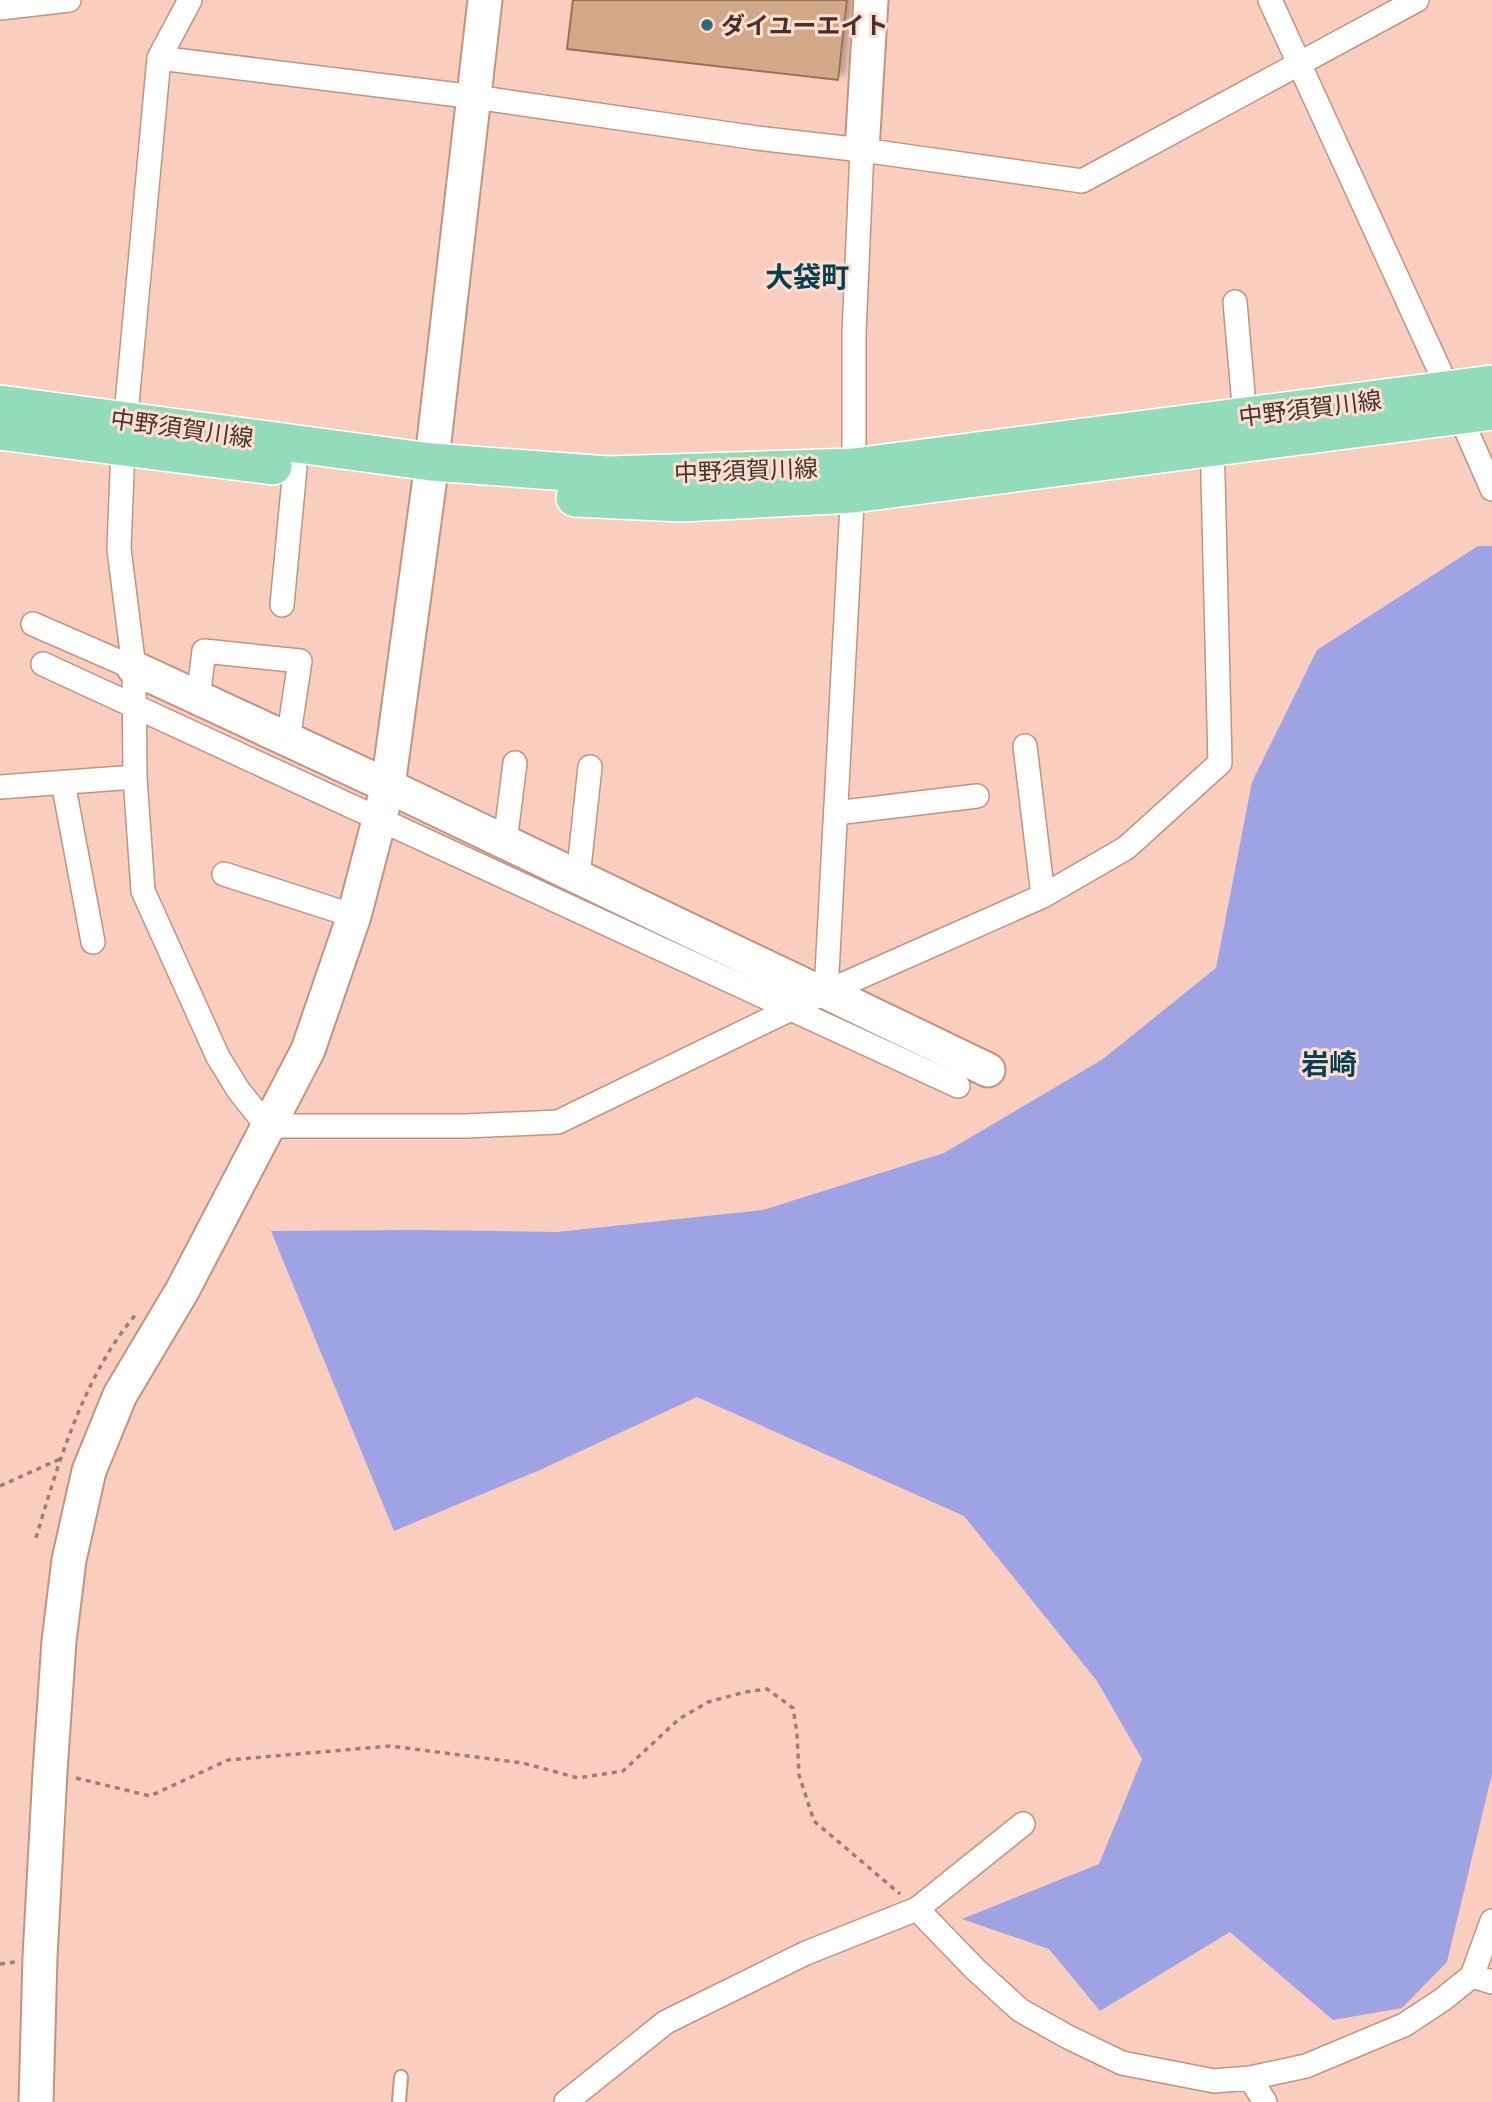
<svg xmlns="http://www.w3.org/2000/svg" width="1492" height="2102" viewBox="0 0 1492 2102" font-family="Mulish,'Noto Sans JP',sans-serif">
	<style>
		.green { fill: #9fa3e3 }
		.building { fill: #d2a988; stroke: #987252; stroke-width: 2; filter: url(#shadow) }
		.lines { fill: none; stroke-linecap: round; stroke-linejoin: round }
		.lane-casing { stroke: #c49280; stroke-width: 16 }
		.street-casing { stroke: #c49280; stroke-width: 26 }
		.secondary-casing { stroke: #c49280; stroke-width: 37 }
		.primary-casing { stroke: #fff; stroke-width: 40 }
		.path { stroke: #9e7e74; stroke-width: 3.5; stroke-dasharray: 5 5; stroke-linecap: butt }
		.lane { stroke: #fff; stroke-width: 12 }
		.street { stroke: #fff; stroke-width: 23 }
		.secondary { stroke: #fff; stroke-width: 33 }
		.primary { stroke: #92dcbc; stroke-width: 37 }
		.poi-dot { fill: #296a7e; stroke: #ffded2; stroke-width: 2.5 }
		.labels { text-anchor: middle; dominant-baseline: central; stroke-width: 6; stroke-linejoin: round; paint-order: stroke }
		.poi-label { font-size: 24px; font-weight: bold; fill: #47322b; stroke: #ffded2; text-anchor: start }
		.street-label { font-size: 24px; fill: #47322b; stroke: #ffded2 }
		.quarter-label { font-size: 28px; font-weight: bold; fill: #07404f; stroke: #ffded2 }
	</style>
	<defs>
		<filter id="shadow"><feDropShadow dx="6" dy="-6" stdDeviation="3.5" flood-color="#0004"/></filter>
	</defs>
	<rect width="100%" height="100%" fill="#f9cebf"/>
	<path class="green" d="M1478,546H1492V1774L1447,1962L1402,2008L1333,2020L1230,1932L1100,2011L1049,1949L962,1919L1099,1864L1142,1759L1097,1681L964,1516L697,1397L540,1470L394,1531L271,1231L417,1230L557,1232L763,1210L944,1153L1103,1059L1216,968L1252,782L1317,650Z"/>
	<path class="building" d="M573,0H847L838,80L567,49Z"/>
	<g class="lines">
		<defs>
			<path id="lane" d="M399,2102L401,2077"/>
			<path id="street" d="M190,0L159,58L123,447L119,549L134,668L135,777L143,891L218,1057L239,1091L267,1126H466L558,1122L826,992L1043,896L1126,848L1220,763L1212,436
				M1270,0L1449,391L1492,489
				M0,8L69,0
				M159,58L475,97L757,138L862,150L1082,181L1417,0
				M1235,302L1245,416
				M282,605L295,468
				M33,624L134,668
				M43,664L958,1086
				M198,698L204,651L300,661L288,740
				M1025,746L1043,896
				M63,782L93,942
				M0,787L135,777
				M836,813L977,796
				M505,842L515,763
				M224,874L354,916
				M578,877L590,767
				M826,992L854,467V333L862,150
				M917,1909L976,1970L1020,2010L1068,2037L1122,2063L1214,2081L1250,2078L1306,2066L1404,2025L1442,2000L1472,1976L1492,1921
				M1472,1976L1492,1982
				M1250,2078L1265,2102
				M566,2102L666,2022L806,1953L917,1909L1023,1824"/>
			<path id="secondary" d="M862,150L871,0
				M134,668L388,786L808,987L826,992L988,1070
				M36,2102L40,1957L50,1772L59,1641L69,1560L89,1471L120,1395L182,1291L308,1050L354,916L388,786L429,485L485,0"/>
			<path id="primary" d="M0,404L431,462L608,475L854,467L1492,384
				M0,431L273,466
				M575,498L681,503L853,494L1492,411"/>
		</defs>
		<use href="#lane" class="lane-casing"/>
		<use href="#street" class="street-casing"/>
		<use href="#secondary" class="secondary-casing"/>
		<use href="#primary" class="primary-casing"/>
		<path class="path" d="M0,1486L62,1458
			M36,1538C58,1463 85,1373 137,1313
			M76,1778L150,1796L228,1760L390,1746L523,1763L578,1778L623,1771L679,1719L708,1702L745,1692L767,1689L793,1708L797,1733L799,1775L814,1821L900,1894
			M0,1964L15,1962"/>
		<use href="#lane" class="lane"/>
		<use href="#street" class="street"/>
		<use href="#secondary" class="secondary"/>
		<use href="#primary" class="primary"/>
	</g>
	<circle class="poi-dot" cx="707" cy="25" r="7"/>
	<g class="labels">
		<g class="poi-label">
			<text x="721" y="25">ダイユーエイト</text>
		</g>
		<g class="street-label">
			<text transform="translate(1310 408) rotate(-7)">中野須賀川線</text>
			<text transform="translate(182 428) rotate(8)">中野須賀川線</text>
			<text transform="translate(746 470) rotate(-2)">中野須賀川線</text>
		</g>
		<g class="quarter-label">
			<text x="807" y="276">大袋町</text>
			<text x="1329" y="1063">岩崎</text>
		</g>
	</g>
</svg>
